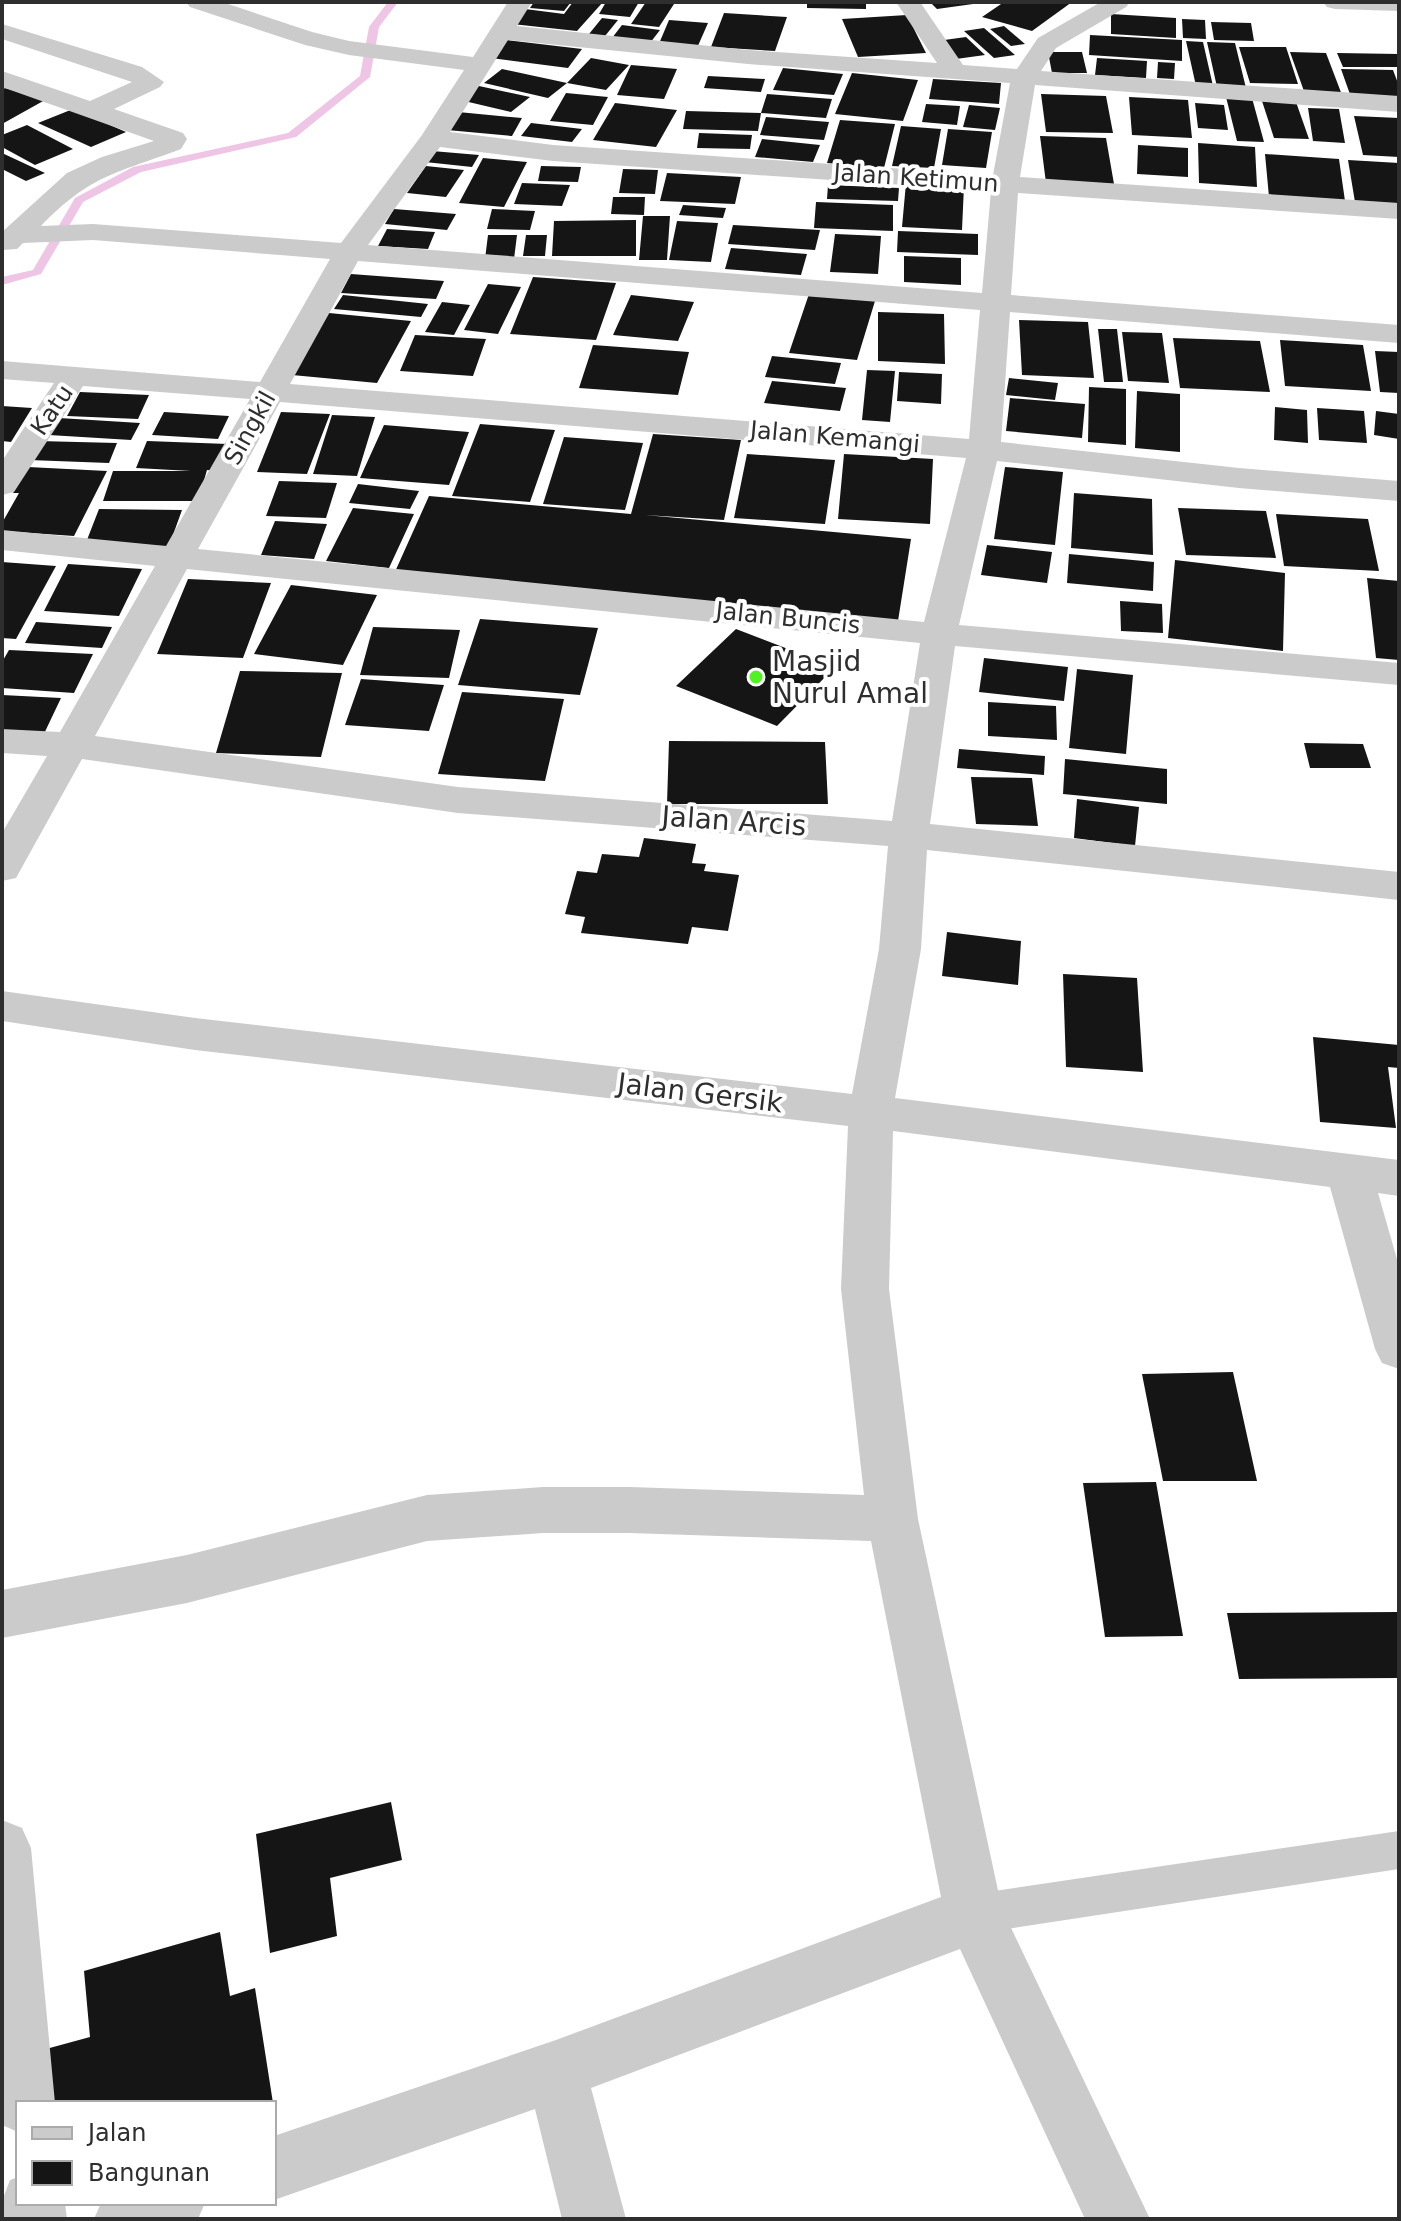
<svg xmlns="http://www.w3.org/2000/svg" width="1401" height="2221" viewBox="0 0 1401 2221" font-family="'DejaVu Sans',sans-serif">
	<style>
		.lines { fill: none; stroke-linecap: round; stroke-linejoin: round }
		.stream { fill: #eec5e4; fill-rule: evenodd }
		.building { fill: #151515 }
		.service { fill: #cbcbcb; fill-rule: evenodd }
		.minor { fill: #cbcbcb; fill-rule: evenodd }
		.poi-dot { fill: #4ff223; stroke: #fff; stroke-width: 3 }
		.labels { text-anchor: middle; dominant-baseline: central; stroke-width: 8; stroke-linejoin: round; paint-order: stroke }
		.far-street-label { font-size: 24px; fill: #2e2e2e; stroke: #fff }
		.poi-label { font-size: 28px; fill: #2e2e2e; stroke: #fff; text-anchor: start }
		.street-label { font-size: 28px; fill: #2e2e2e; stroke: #fff }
	</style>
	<rect width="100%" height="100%" fill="#fff"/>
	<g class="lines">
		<path class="stream" d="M388,2H398L379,27L370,77L296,137L141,172L83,202L41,274L2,285V277L33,270L75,198L133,167L288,133L360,76L369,27Z"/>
	</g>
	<path class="building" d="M534,2H571L564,11L530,8Z
		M573,2H603L577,31L512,24L525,9L564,14Z
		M606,2H639L630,17L599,14Z
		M646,2L674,4L659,27L631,24Z
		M807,2H866V9L807,8Z
		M930,2H973V4L937,9Z
		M1004,2H1072L1032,31L982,17Z
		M724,13L787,17L775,51L711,47Z
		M1111,14L1176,18V38L1111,34Z
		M907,15L926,53L858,57L842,19Z
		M602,18L618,20L605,36L589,34Z
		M1182,19L1205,20L1206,39L1183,38Z
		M669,20L708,23L697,48L658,46Z
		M1211,22L1251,23L1254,41L1214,40Z
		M622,25L660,30L650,43L612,38Z
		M1004,26L1025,44L1011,46L990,29Z
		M984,28L1015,55L994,58L964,31Z
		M1090,35L1182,40V61L1089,55Z
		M966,37L985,55L956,59L937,41Z
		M506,40L582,49L568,68L491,58Z
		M1186,41L1203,42L1213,86H1196Z
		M1207,42L1235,43L1246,88L1217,87Z
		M1239,47H1286L1298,84L1250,83Z
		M1048,52H1082L1087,73H1052Z
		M1290,52L1326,53L1342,95L1305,94Z
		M1337,53L1399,54V67H1343Z
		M591,58L629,65L606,90L567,83Z
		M1097,58L1147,61L1146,78L1095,75Z
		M1158,62L1175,63L1174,79L1157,78Z
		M631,65L677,69L664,99L617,95Z
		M783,68L843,74L834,95L773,90Z
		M502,69L567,83L548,98L484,83Z
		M1341,69L1393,70L1399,86V101L1352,100Z
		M852,73L918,80L903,121L835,114Z
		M708,76L765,79L761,92L704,88Z
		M933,79L1001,83L999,104L929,99Z
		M479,86L530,97L511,112L460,100Z
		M5,88L45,100L2,124V90Z
		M566,93L608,97L593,125L550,121Z
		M767,94L832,99L826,118L761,113Z
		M1041,94L1106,96L1113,133L1046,132Z
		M1129,97L1188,100L1192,138L1132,135Z
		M1226,97L1252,98L1264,142L1237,141Z
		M1262,101L1296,102L1309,139L1274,138Z
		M615,103L677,110L656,147L593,140Z
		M1195,103L1224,105L1228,130L1198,128Z
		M926,104L960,106L957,125L922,122Z
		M969,105L1000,108L995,130L963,127Z
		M1308,108L1339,109L1345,143L1313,141Z
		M73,109L126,132L91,147L38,123Z
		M686,111L761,113L758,131L683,129Z
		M458,112L522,118L512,136L447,130Z
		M1354,116L1399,118V157L1363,155Z
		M766,117L829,122L824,140L760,135Z
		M840,120L895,124L884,168L827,163Z
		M531,123L582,129L572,142L521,136Z
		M27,125L73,149L35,165L2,147V135Z
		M901,126L941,129L934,168L892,166Z
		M948,129L992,132L986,168L942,165Z
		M699,133L752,135L750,149L697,148Z
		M1040,136L1106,138L1114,184L1046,183Z
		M762,139L820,145L813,162L755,157Z
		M1198,143L1255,147L1257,187L1199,183Z
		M1138,145L1188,148V177L1137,174Z
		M432,151L479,155L472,167L425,162Z
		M2,153L45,173L26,181L2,169Z
		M1265,154L1339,159L1345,201L1269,197Z
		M483,158L527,162L504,207L459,203Z
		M1348,160L1399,163V204L1355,202Z
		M426,166L464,170L446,197L407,193Z
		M541,166L581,167L578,182L538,181Z
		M623,169L658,170L655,194L619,193Z
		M667,173L741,177L735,204L660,201Z
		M522,183L570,185L562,206L514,204Z
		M906,183L964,186L962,230L902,227Z
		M828,185L899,188L898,201L827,199Z
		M613,197H645L644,215L611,214Z
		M816,202L893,205V231L814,228Z
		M683,205L726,208L723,218L679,215Z
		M394,209L456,214L447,230L385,224Z
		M492,209L535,211L530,230L487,229Z
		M643,216H670L667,260H639Z
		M636,220V256H552L554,221Z
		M677,221L718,223L711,262L669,260Z
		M733,225L820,230L815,250L728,244Z
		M387,229L435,232L428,249L378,246Z
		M898,231L978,234V255L897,252Z
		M835,234L881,236L878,274L830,272Z
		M488,235H517L514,259H485Z
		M526,235H547L545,256H523Z
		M731,248L807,254L801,275L725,269Z
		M904,256L961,258V285L904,282Z
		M351,274L444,281L436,299L341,293Z
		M533,277L616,283L596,340L510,334Z
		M488,284L521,287L498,334L464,330Z
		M809,294L875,301L857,360L789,353Z
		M343,295L428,304L421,317L334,309Z
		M631,295L694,302L678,341L613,335Z
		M442,302L470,305L454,335L425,332Z
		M878,312L944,314L945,364L878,361Z
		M329,313L411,321L377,383L292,375Z
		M1019,320L1088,322L1094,378L1022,375Z
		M1098,329H1117L1123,382H1104Z
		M1122,332L1162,333L1169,383L1128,381Z
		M415,335L486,339L473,376L400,371Z
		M1173,338L1260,341L1270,392L1180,388Z
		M1280,340L1363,345L1371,391L1285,386Z
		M593,345L689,352L678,395L579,388Z
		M1375,351L1399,352V393L1380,392Z
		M772,356L841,363L835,384L765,377Z
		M867,370L895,371L890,422L862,420Z
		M899,372L942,374L941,404L897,401Z
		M1009,378L1058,383L1055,400L1006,395Z
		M772,381L846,388L840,411L764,403Z
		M1089,387L1126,389V445L1088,442Z
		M1137,391L1180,394V452L1135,448Z
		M80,392L149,395L138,419L67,416Z
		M1010,398L1085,404L1082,438L1006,431Z
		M2,406L32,408L11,442L2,441Z
		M1275,407L1307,410L1308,443L1274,440Z
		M1317,408L1364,411L1367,443L1319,440Z
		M1376,411L1399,414V439L1374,435Z
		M164,412L229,416L218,439L152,435Z
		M281,412L330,414L307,474L257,472Z
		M332,415L375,417L357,476L313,474Z
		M59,418L140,423L131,440L49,435Z
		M480,424L555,430L530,502L452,496Z
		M384,425L469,432L449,485L360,478Z
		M653,434L741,440L724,520L645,515L911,539L898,621L394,574L429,496L631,514Z
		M564,437L643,443L625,510L543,504Z
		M38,441L117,443L109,463L29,460Z
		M147,441L228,444L218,471L207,470L198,501H103L113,471H191L136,468Z
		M747,454L835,460L825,524L734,518Z
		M844,454L933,459L930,524L838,519Z
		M28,467L107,471L74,536L2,531V523L19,493H13Z
		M1005,467L1063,472L1055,545L994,539Z
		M279,481L337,483L326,518L266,516Z
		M358,484L419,491L410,509L349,503Z
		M1074,493L1152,499L1153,555L1071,548Z
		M353,508L414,514L389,568L326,561Z
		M1178,508L1266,511L1276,558L1186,555Z
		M99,509L182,510L169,546L85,545Z
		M1276,514L1368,519L1379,571L1284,566Z
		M275,521L327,524L314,559L261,555Z
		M987,545L1052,552L1047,583L981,575Z
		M1069,554L1154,562L1153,591L1067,583Z
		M1175,560L1285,573L1283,651L1168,638Z
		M2,562L56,566L16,639L2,638Z
		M68,564L142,569L119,616L44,611Z
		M1367,578L1399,581V660L1376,658Z
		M188,579L271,583L243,658L157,654Z
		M291,585L377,595L343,665L254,654Z
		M1120,601L1162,604L1163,633L1121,631Z
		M480,619L598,628L580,695L458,685Z
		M36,622L112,627L102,648L25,643Z
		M373,627L460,630L449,678L360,675Z
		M736,629L835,667L777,726L676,686Z
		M9,650L93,654L74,693L2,688V662Z
		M984,658L1068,667L1064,701L979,692Z
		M1077,669L1133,675L1126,754L1069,748Z
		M240,671L342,673L321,757L216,753Z
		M361,679L444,685L429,731L345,725Z
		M462,692L564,699L545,781L438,774Z
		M2,695L61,698L42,738L2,736Z
		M988,702L1056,706L1057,740L988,736Z
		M669,741L825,742L828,804H667Z
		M1304,743L1363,744L1371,768H1310Z
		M959,749L1045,756L1044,775L957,768Z
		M1065,759L1167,769V804L1063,794Z
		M971,777L1032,778L1038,826L976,824Z
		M1077,799L1139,807L1135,846L1074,838Z
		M644,838L696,844L692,863L706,864L704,871L739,875L728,931L692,927L688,944L581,933L585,917L565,914L577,871L597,873L602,854L639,857Z
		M947,932L1021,941L1018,985L942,976Z
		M1063,974L1137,978L1143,1072L1066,1067Z
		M1313,1037L1399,1045V1068L1388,1067L1396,1128L1320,1122Z
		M1233,1372L1257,1481H1163L1142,1374Z
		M1156,1482L1183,1636L1105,1637L1083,1483Z
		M1399,1612V1678L1239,1679L1227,1613Z
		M391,1802L402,1860L330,1878L337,1936L270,1953L256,1834Z
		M220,1932L230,1996L255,1988L273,2103H40L35,2052L90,2037L84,1971Z"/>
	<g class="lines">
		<path class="service" d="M1399,1831V1869L974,1934L960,1928L954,1914L960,1900L974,1894Z"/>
		<path class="minor" d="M186,2H222L312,32L349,41L473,57L508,2H532L517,26L748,50L937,63L896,2H920L963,65L1017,69L1038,38L1101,2H1130L1126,7L1056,48L1041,71L1399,96V112L1035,85L1020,177L1399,203V219L1018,193L1011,295L1399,325V343L1010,312L1001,442L1239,468L1399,481V501L1239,488L997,461L959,625L1399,663V685L955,646L930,824L1399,872V900L927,850L921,949L895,1098L1399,1160V1196L1378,1193L1399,1266V1369L1382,1363L1375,1349L1330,1187L893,1131L889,1289L918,1519L1002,1909L1150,2219H1085L960,1949L591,2088L626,2219H562L535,2109L274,2200V2136L556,2040L941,1897L871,1541L630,1533H543L427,1541L187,1603L2,1638V1590L187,1555L427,1495L543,1487H630L864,1495L841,1289L848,1126L195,1050L2,1021V991L195,1018L852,1094L879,949L888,846L458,813L82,759L16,878L2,881V833L47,756L2,753V729L60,732L155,566L2,550V530L166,546L250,399L83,386L14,492L2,495V461L54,383L2,379V361L260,382L330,259L93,240L23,243L17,249L2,250V232L67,173L102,157L154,141L2,87V71L90,101L132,82L2,39V24L142,67L164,82L160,87L114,109L183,133L187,139L181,149C118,173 91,174 41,226L93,224L341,243L422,135L464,70L349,55L305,45L190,7ZM508,40L748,64L1010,83L993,175L553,145L450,132ZM440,147L553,161L991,191L982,293L368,245ZM358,261L980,310L969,439L290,384ZM280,402L966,458L924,622L198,549ZM187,569L920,643L892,821L458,787L95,736Z
			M1323,2H1399V11L1335,9L1327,7Z
			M2,1820L22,1828L31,1848L55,2103H18V2132L2,2125Z
			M18,2177V2203H65L67,2219H3L2,2201L10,2180Z
			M101,2203H205L198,2219H94Z"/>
	</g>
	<circle class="poi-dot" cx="756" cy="677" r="8"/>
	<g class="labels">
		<g class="far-street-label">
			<text transform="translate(916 178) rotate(4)">Jalan Ketimun</text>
			<text transform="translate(52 410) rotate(-56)">Katu</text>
			<text transform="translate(250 428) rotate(-61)">Singkil</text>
			<text transform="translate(835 437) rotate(5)">Jalan Kemangi</text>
			<text transform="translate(788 618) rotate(6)">Jalan Buncis</text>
		</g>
		<g class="poi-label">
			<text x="772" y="661">Masjid<tspan x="772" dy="32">Nurul Amal</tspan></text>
		</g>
		<g class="street-label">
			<text transform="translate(734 821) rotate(4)">Jalan Arcis</text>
			<text transform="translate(700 1093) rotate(7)">Jalan Gersik</text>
		</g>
	</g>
	<rect width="1401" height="2221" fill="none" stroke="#2e2e2e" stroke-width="8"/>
	<rect x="16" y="2101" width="260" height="104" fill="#ffffff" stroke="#ababab" stroke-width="2"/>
	<rect x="32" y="2127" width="40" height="12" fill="#cbcbcb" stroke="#ababab" stroke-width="2"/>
	<text x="88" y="2141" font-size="24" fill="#2e2e2e">Jalan</text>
	<rect x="32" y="2161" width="40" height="24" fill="#151515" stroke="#ababab" stroke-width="2"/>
	<text x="88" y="2181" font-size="24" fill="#2e2e2e">Bangunan</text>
</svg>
